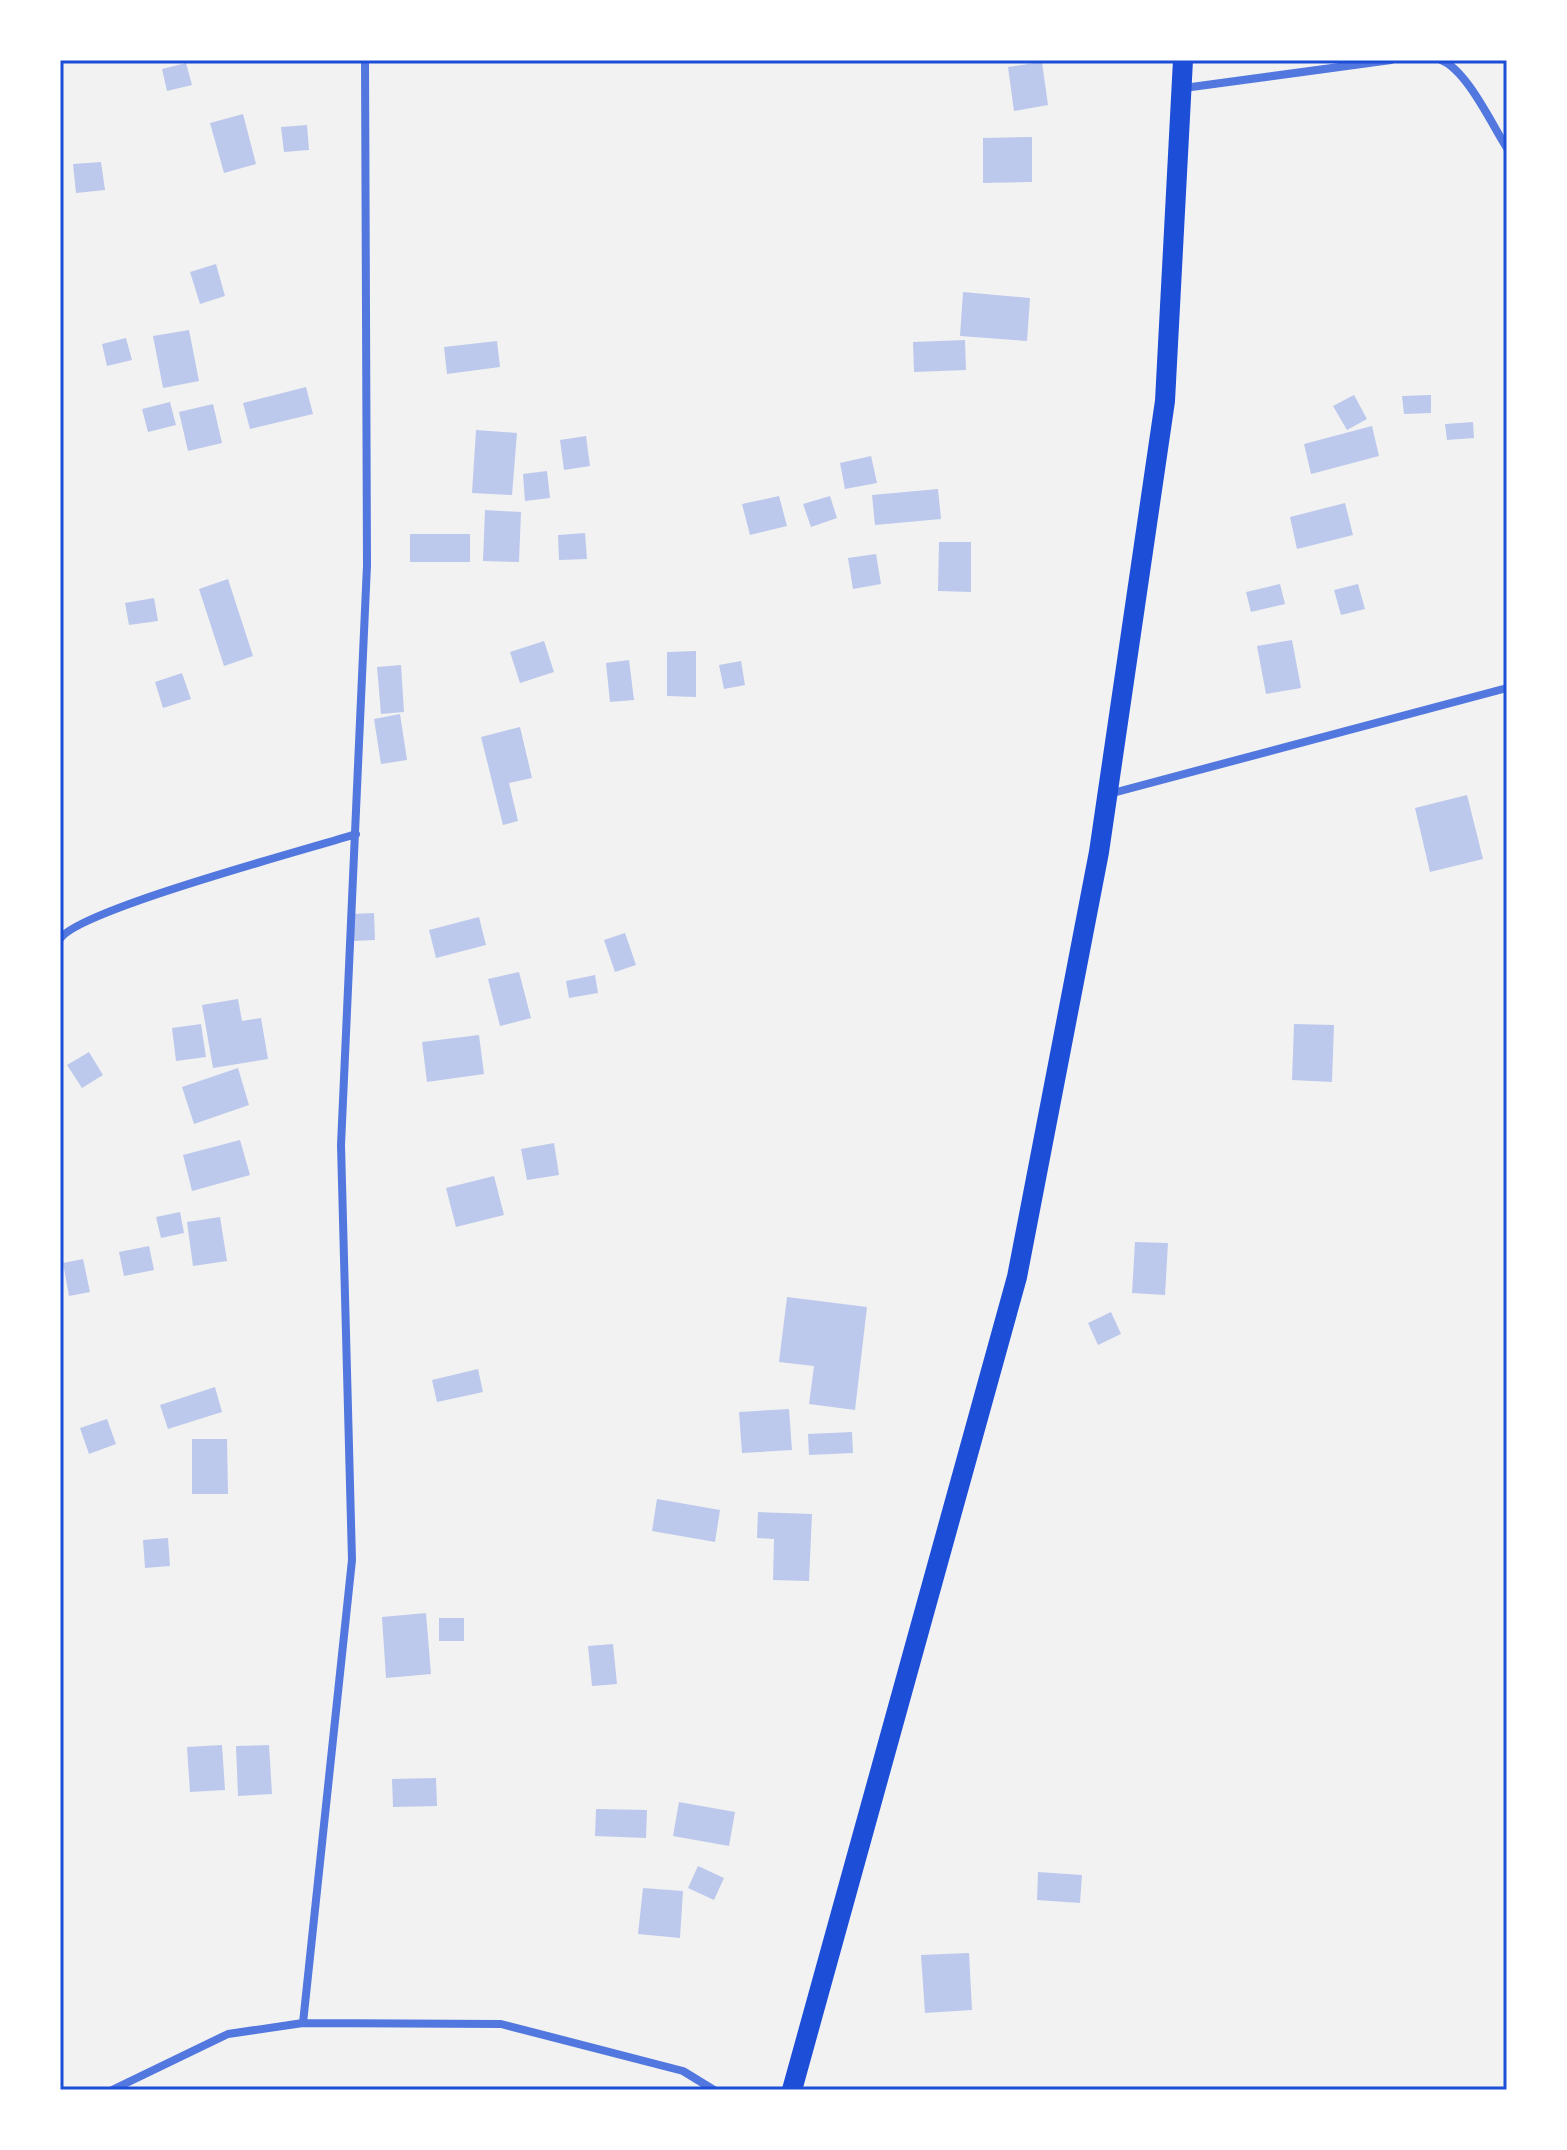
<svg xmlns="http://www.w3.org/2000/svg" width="1567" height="2150" viewBox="0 0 1567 2150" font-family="Commissioner,sans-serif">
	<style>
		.building { fill: #bdc9ec }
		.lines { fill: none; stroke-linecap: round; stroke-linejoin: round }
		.minor { stroke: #5277de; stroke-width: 8 }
		.primary { stroke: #1d4ed8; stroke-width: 20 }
		.neatline { fill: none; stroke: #1d4ed8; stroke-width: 3 }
	</style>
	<rect width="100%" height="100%" fill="#f2f2f2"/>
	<path class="building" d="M1042,62L1048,105L1014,111L1008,67Z
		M186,63L192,85L167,91L162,69Z
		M243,114L256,164L224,173L210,123Z
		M307,125L309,150L284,152L281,127Z
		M1032,137V182L983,183V138Z
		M101,162L105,190L76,193L73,164Z
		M216,264L225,296L200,304L190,272Z
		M963,292L1030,298L1027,341L960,336Z
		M189,330L199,381L163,388L153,336Z
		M126,338L132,360L107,366L102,344Z
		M965,340L966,370L914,372L913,342Z
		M497,341L500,367L447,374L444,347Z
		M306,387L313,414L250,429L243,403Z
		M1354,395L1367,419L1347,430L1333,406Z
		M1431,395V413L1404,414L1402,396Z
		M170,402L176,425L148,432L142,409Z
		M213,404L222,443L188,451L179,412Z
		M1473,422L1474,438L1447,440L1445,424Z
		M1372,426L1379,456L1311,474L1304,444Z
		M476,430L517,433L512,495L472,493Z
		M586,436L590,466L564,470L560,440Z
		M871,456L877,483L845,489L840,463Z
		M547,471L550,498L525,501L523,474Z
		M938,489L941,519L875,525L872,495Z
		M779,496L787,526L750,535L742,504Z
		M830,496L837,518L811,527L803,504Z
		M1345,503L1353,535L1297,549L1290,517Z
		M485,510L521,512L519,562L483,561Z
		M585,533L587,559L559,560L558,535Z
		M410,534H470V562H410Z
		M939,542H971V592L938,591Z
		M876,554L881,584L853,589L848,558Z
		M228,579L253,656L224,666L199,589Z
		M1280,584L1285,604L1251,612L1246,592Z
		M1358,584L1365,609L1341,615L1334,590Z
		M154,598L158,621L129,625L125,603Z
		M1292,640L1301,688L1266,694L1257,646Z
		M544,641L554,672L520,683L510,652Z
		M696,651V697L667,696V652Z
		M629,660L634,700L610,702L606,663Z
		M741,661L745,685L724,689L719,665Z
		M401,665L404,712L381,714L377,667Z
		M182,673L191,699L163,708L155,682Z
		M400,714L407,760L381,764L374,719Z
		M520,727L532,778L509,783L518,821L503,825L481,737Z
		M1467,795L1483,859L1430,872L1415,808Z
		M374,913L375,940L353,941L352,914Z
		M479,917L486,945L436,958L429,930Z
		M625,933L636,965L615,972L604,940Z
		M519,972L531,1018L500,1026L488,979Z
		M595,975L598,993L569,998L566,981Z
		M238,999L242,1021L261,1018L268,1059L213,1068L202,1005Z
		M201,1024L206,1057L176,1061L172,1028Z
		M1294,1024L1334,1025L1332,1082L1292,1080Z
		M479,1035L484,1074L427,1082L422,1042Z
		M89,1052L103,1075L82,1088L67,1065Z
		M238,1068L249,1105L194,1124L182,1087Z
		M240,1140L250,1175L192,1191L183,1155Z
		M554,1143L559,1175L527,1180L521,1149Z
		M494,1176L504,1215L456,1227L446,1188Z
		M180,1212L184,1233L161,1238L156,1217Z
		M220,1217L227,1261L193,1266L187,1222Z
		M1135,1242L1168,1243L1165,1295L1132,1293Z
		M149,1246L154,1270L124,1276L119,1252Z
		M83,1259L90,1292L69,1296L63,1263Z
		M787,1297L867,1307L855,1410L809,1404L814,1366L779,1362Z
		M1111,1312L1121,1334L1098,1345L1088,1323Z
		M478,1369L483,1392L437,1402L432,1380Z
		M215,1387L222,1412L168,1429L160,1405Z
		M789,1409L792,1450L742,1453L739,1412Z
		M107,1419L116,1444L89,1454L80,1428Z
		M852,1432L853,1453L809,1455L808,1434Z
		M192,1439H227L228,1494H192Z
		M657,1499L720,1510L715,1542L652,1531Z
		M758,1512L812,1514L809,1581L773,1580L774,1539L757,1538Z
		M168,1538L170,1566L145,1568L143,1540Z
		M426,1613L431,1674L386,1678L382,1617Z
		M439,1618H464V1641H439Z
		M613,1644L617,1684L592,1686L588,1646Z
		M222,1745L225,1790L190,1792L187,1747Z
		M269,1745L272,1794L238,1796L236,1746Z
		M436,1778L437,1806L393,1807L392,1779Z
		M679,1802L735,1812L729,1846L673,1836Z
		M596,1809L647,1810L646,1838L595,1836Z
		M698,1866L724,1878L714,1900L688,1888Z
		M1038,1872L1082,1875L1080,1903L1037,1900Z
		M643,1888L683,1891L680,1938L638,1934Z
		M969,1953L972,2010L925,2013L921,1955Z"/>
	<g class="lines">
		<path class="minor" d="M1441,60C1467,70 1492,125 1507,148
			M1184,88L1391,60
			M1109,794L1507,688
			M60,939C78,910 309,849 356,834
			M303,2023L352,1560L341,1145L367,565L365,60
			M112,2090L228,2034L303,2023L501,2024L683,2071L714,2090"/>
		<path class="primary" d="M792,2090L1017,1277L1099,852L1165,401L1183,60"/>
	</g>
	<rect width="1567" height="2150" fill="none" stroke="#ffffff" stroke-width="124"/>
	<rect x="62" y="62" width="1443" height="2026" class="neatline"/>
</svg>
